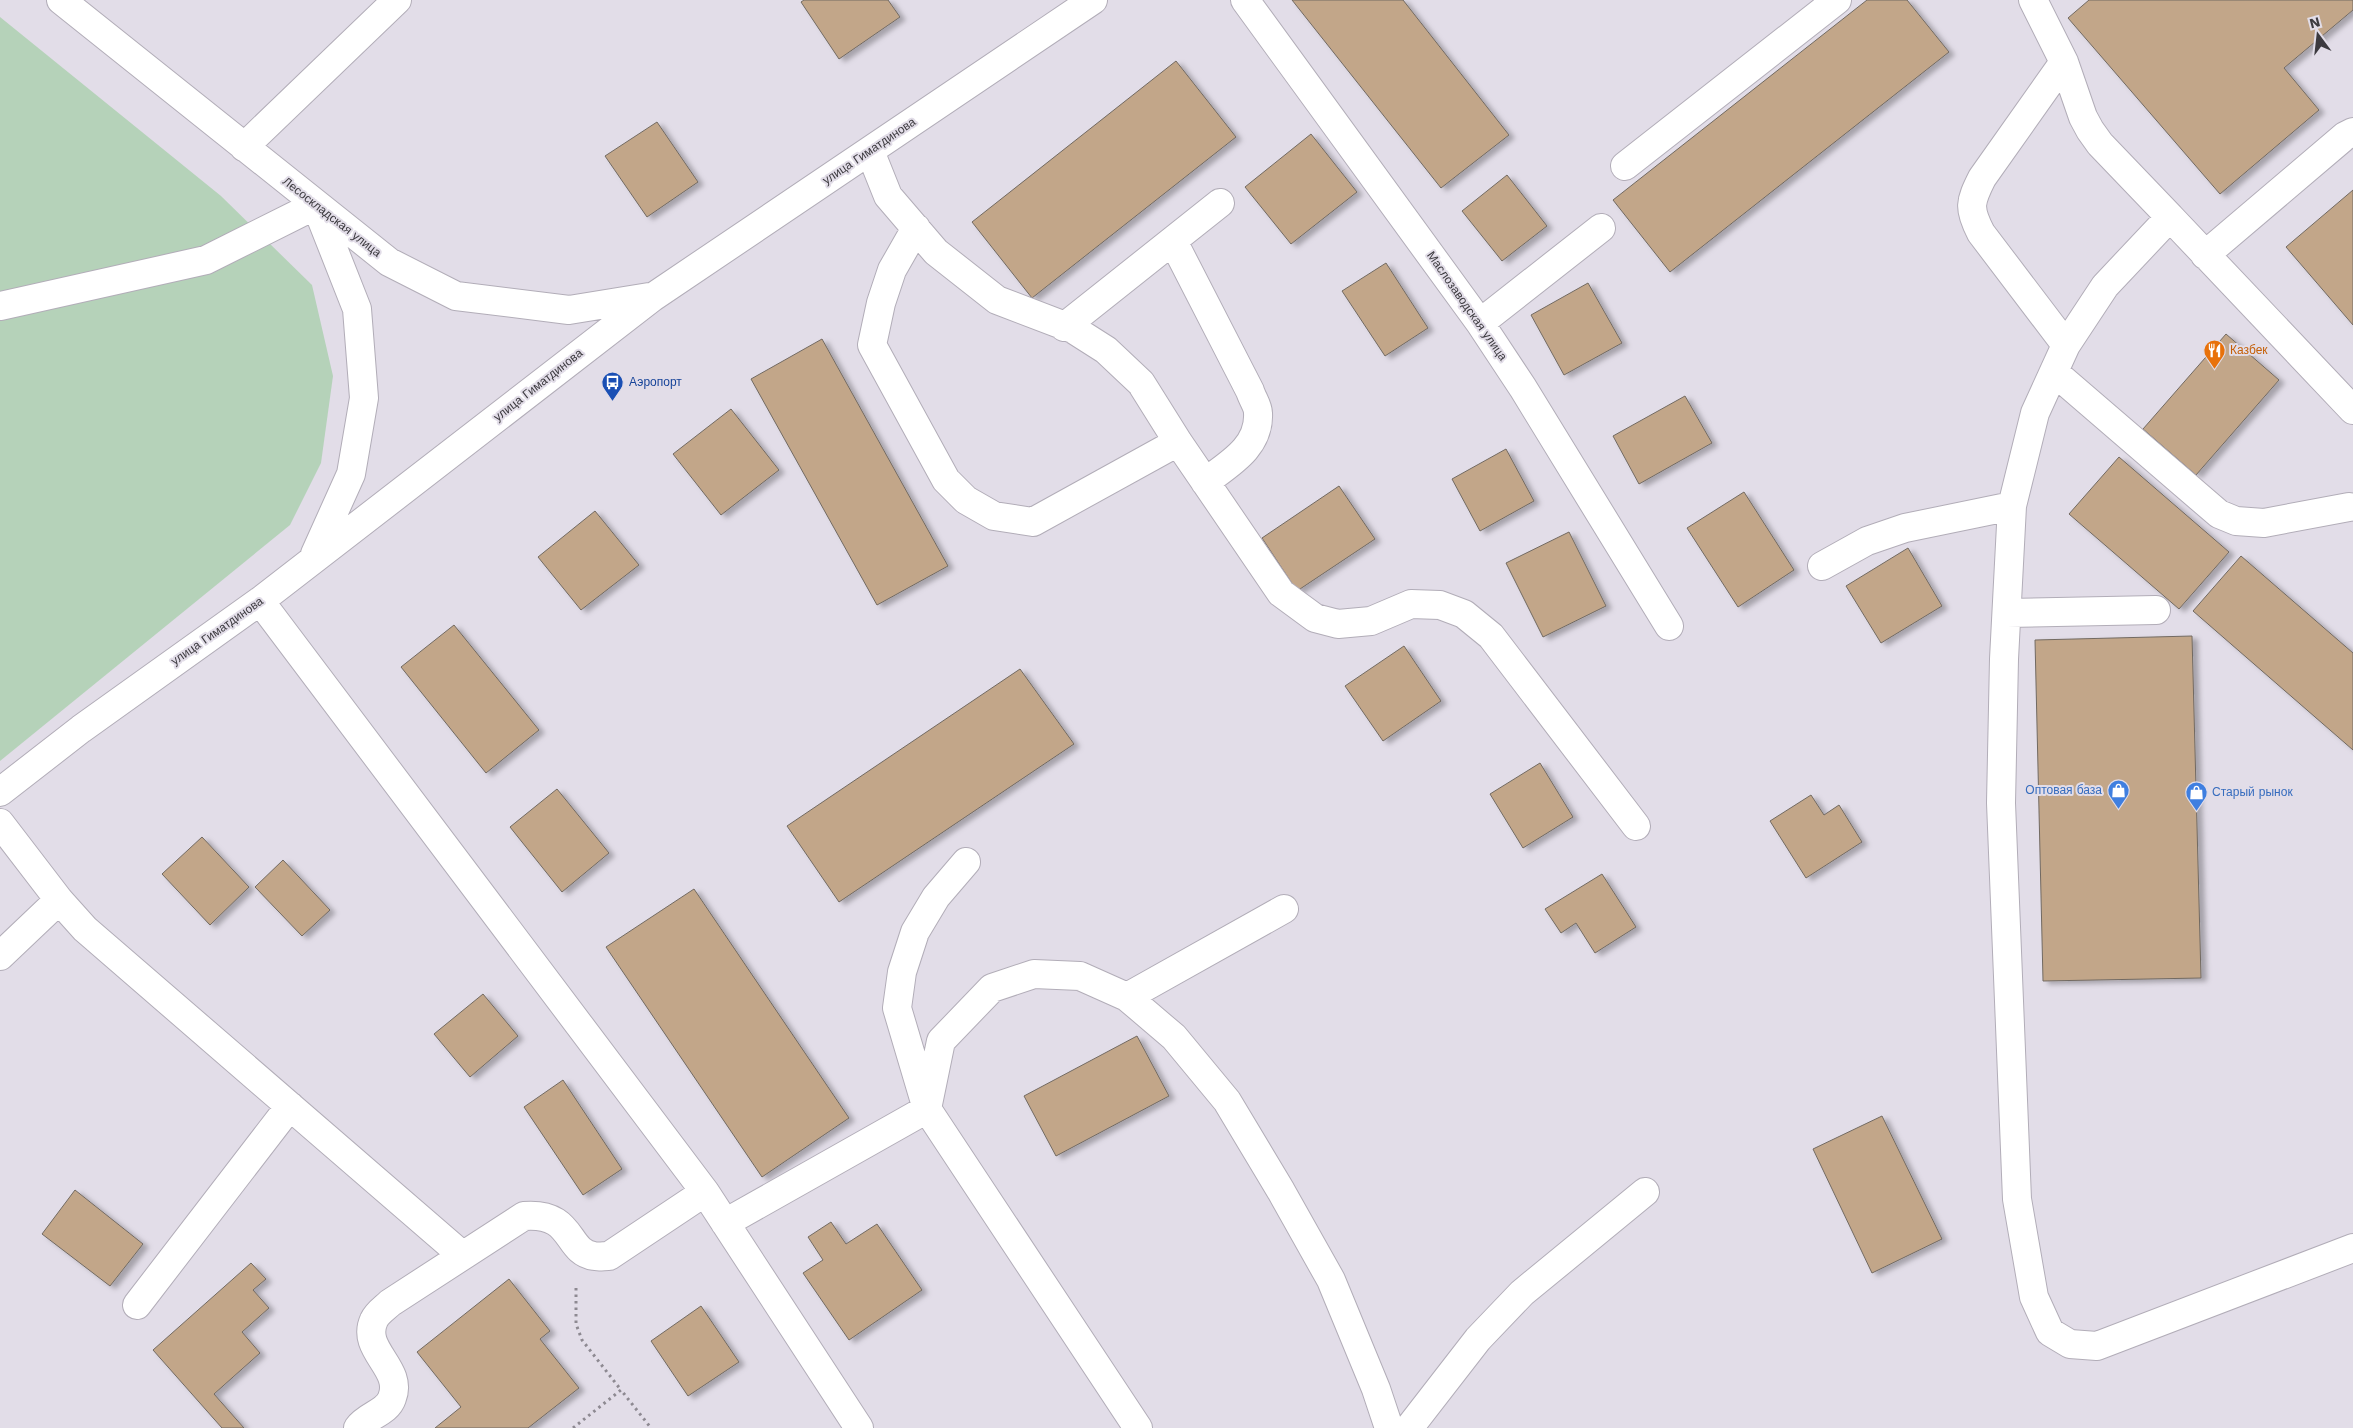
<svg xmlns="http://www.w3.org/2000/svg" width="2353" height="1428" viewBox="0 0 2353 1428" font-family="'Work Sans',sans-serif">
	<style>
		.green { fill: #b5d2b9 }
		.building { fill: #c2a689; stroke: #726a62; filter: url(#shadow) }
		.lines { fill: none; stroke-linecap: round; stroke-linejoin: round }
		.minor-casing { stroke: #b2adb8; stroke-width: 30 }
		.path { stroke: #8d8991; stroke-width: 3; stroke-dasharray: 2.5 4; stroke-linecap: butt }
		.minor { stroke: #fff; stroke-width: 28 }
		.labels { text-anchor: middle; dominant-baseline: central; stroke-width: 4; stroke-linejoin: round; paint-order: stroke }
		.street-label { font-size: 12px; fill: #3c3a3f; stroke: #e2dde8 }
		.food-label { font-size: 12px; fill: #c56008; stroke: #e2dde8; text-anchor: start }
		.transit-label { font-size: 12px; fill: #164399; stroke: #e2dde8; text-anchor: start }
		.shop-label { font-size: 12px; fill: #366cbe; stroke: #e2dde8; text-anchor: end }
	</style>
	<defs>
		<filter id="shadow"><feDropShadow dx="5.5" dy="3" stdDeviation="2.5" flood-color="#0004"/></filter>
	</defs>
	<rect width="100%" height="100%" fill="#e2dde8"/>
	<path class="green" d="M0,17L221,196L312,285L333,376L321,463L290,525L0,761Z"/>
	<path class="building" d="M804,0H888L900,17L839,59L801,2Z
		M1292,0H1403L1509,135L1441,188Z
		M1867,0H1907L1949,52L1670,272L1613,200Z
		M2089,0H2353V10L2284,68L2319,110L2220,194L2068,18Z
		M1176,61L1236,137L1032,298L972,222Z
		M657,122L698,182L647,217L605,156Z
		M1311,134L1357,192L1291,244L1245,187Z
		M1507,175L1547,226L1502,261L1462,211Z
		M2353,190V325L2286,247Z
		M1386,263L1428,328L1385,356L1342,291Z
		M1588,283L1622,343L1564,375L1531,315Z
		M2226,334L2279,380L2196,475L2143,429Z
		M822,339L948,566L877,605L751,379Z
		M1685,396L1712,443L1639,484L1613,436Z
		M731,409L779,470L721,515L673,454Z
		M1506,449L1534,501L1480,531L1452,479Z
		M2119,457L2229,552L2179,609L2069,514Z
		M1339,486L1375,539L1297,591L1262,538Z
		M1744,492L1794,570L1738,607L1687,528Z
		M595,511L639,565L581,610L538,557Z
		M1569,532L1606,606L1543,637L1506,563Z
		M1908,548L1942,606L1881,643L1846,586Z
		M2241,556L2353,653V750L2193,611Z
		M454,625L539,730L486,773L401,667Z
		M2192,636L2201,978L2043,981L2035,640Z
		M1404,646L1441,701L1383,741L1345,686Z
		M1020,669L1074,744L839,902L787,826Z
		M1540,763L1573,817L1523,848L1490,794Z
		M557,789L609,853L562,892L510,827Z
		M1811,795L1824,815L1839,805L1862,842L1806,878L1770,821Z
		M202,837L249,887L210,925L162,874Z
		M283,860L330,910L302,936L255,887Z
		M1602,874L1636,927L1595,953L1576,923L1561,933L1545,909Z
		M694,889L849,1118L762,1177L606,947Z
		M483,994L518,1036L470,1077L434,1034Z
		M1137,1036L1169,1096L1056,1156L1024,1096Z
		M563,1080L622,1169L583,1195L524,1107Z
		M1882,1116L1942,1239L1872,1273L1813,1149Z
		M75,1190L143,1244L110,1286L42,1234Z
		M831,1222L846,1244L877,1224L922,1290L849,1340L803,1273L823,1260L808,1237Z
		M251,1263L266,1279L253,1290L269,1308L242,1332L260,1353L214,1394L244,1428H222L153,1350Z
		M509,1279L550,1331L540,1339L579,1388L528,1428H435L461,1407L417,1352Z
		M701,1306L739,1362L688,1396L651,1341Z"/>
	<g class="lines">
		<defs>
			<path id="minor" d="M61,0L389,262L456,296L569,310L649,297
				M1245,0L1480,323L1523,388L1669,626
				M2033,0L2064,62L2083,117L2090,130L2100,144L2170,217L2105,286L2066,345L2035,413L2012,506L2004,659L2001,803L2017,1199L2034,1297L2050,1332L2070,1344L2097,1346L2353,1248
				M2064,62L1982,178C1970,202 1968,208 1981,233L2066,345
				M244,147L397,0
				M870,151L888,196L936,252L997,300L1073,329L1106,350L1141,383L1178,442L1281,593L1315,618L1338,624L1371,621L1411,604L1440,605L1464,614L1491,636L1636,826
				M1625,166L1837,0
				M2170,217L2353,410
				M916,228L892,270L881,303L872,345L946,480L966,500L994,516L1033,522L1178,442
				M1173,241L1250,391C1252,398 1258,406 1258,413C1260,447 1229,464 1205,482
				M2205,255L2345,136L2353,132
				M0,306L206,260L316,205L357,309L364,398L351,474L315,554
				M1480,323L1601,228
				M1064,327L1220,203
				M2054,372L2219,514L2236,521L2264,523L2349,507
				M1822,566L1867,541L1905,528L2012,506
				M260,601L705,1192L859,1428
				M2007,613L2156,610
				M0,792L81,729L260,601L653,297L1093,0
				M0,823L59,900L85,929L462,1255
				M966,862L936,897L915,932L902,972L897,1008L927,1109L1138,1428
				M0,956L59,900
				M1127,997L1174,1037L1227,1101L1281,1191L1331,1280L1376,1389L1389,1428
				M725,1223L927,1109L941,1041L992,988L1034,974L1080,976L1127,997L1284,909
				M137,1305L290,1106
				M358,1428C367,1415 387,1413 392,1398C404,1368 360,1350 374,1320C377,1313 385,1308 390,1303L524,1216C575,1212 565,1252 594,1256C598,1257 604,1256 609,1256L705,1192
				M1409,1428L1478,1339L1522,1293L1645,1192"/>
		</defs>
		<use href="#minor" class="minor-casing"/>
		<path class="path" d="M576,1288V1324L582,1340L621,1390
			M573,1428L621,1390L651,1428"/>
		<use href="#minor" class="minor"/>
	</g>
	<defs>
		<symbol id="restaurant-pin" viewBox="-11 -11 22 30"><path d="M0 17L-7.5 6A9.5 9.5 0 1 1 7.5 6Z" fill="#e8710a" stroke="#e2dde8"/><path d="M-5-6h1v4h1v-4h1v4h1v-4h1v5L-1.5 .5V6h-2V.5L-5-1ZM5-6V6H3V1.5H1.5Q1.5-4 5-6Z" fill="#fff"/></symbol>
		<symbol id="bus-pin" viewBox="-11 -11 22 30"><path d="M0 17L-7.5 6A9.5 9.5 0 1 1 7.5 6Z" fill="#1a4fb4" stroke="#e2dde8"/><path d="M-5-6H5V4H4V6H2V4H-2V6H-4V4H-5ZM-3.5-4V0h7V-4ZM-3.5 1.2v1.5H-2V1.2ZM2 1.2v1.5H3.5V1.2Z" fill="#fff"/></symbol>
		<symbol id="shop-pin" viewBox="-11 -11 22 30"><path d="M0 17L-7.5 6A9.5 9.5 0 1 1 7.5 6Z" fill="#3f7fe0" stroke="#e2dde8"/><path d="M-5-2.5h2.3a2.7 3.5 0 0 1 5.4 0H5L5.5 6h-11ZM-1.5-2.5h3a1.5 2.3 0 0 0-3 0Z" fill="#fff"/></symbol>
	</defs>
	<g fill-rule="evenodd">
		<use href="#restaurant-pin" x="2202" y="338" width="25" height="34"/>
		<use href="#bus-pin" x="600" y="370" width="25" height="34"/>
		<use href="#shop-pin" x="2106" y="778" width="25" height="34"/>
		<use href="#shop-pin" x="2184" y="780" width="25" height="34"/>
	</g>
	<g class="labels">
		<g class="street-label">
			<text transform="translate(869 151) rotate(-34)">улица Гиматдинова</text>
			<text transform="translate(332 217) rotate(38)">Лесоскладская улица</text>
			<text transform="translate(1467 306) rotate(55)">Маслозаводская улица</text>
			<text transform="translate(538 385) rotate(-38)">улица Гиматдинова</text>
			<text transform="translate(217 631) rotate(-35)">улица Гиматдинова</text>
		</g>
		<g class="food-label">
			<text x="2230" y="350">Казбек</text>
		</g>
		<g class="transit-label">
			<text x="629" y="382">Аэропорт</text>
		</g>
		<g class="shop-label">
			<text x="2102" y="790">Оптовая база</text>
			<text x="2212" y="792" text-anchor="start">Старый рынок</text>
		</g>
	</g>
	<g transform="translate(2318 35) rotate(345)" stroke="#e2dde8" stroke-width="4" paint-order="stroke">
	<path d="M0-4L9 19L0 12L-9 19Z" fill="#3c3a3f"/>
	<text y="-8" font-size="14" font-weight="bold" text-anchor="middle" fill="#3c3a3f">N</text>
	</g>
</svg>
